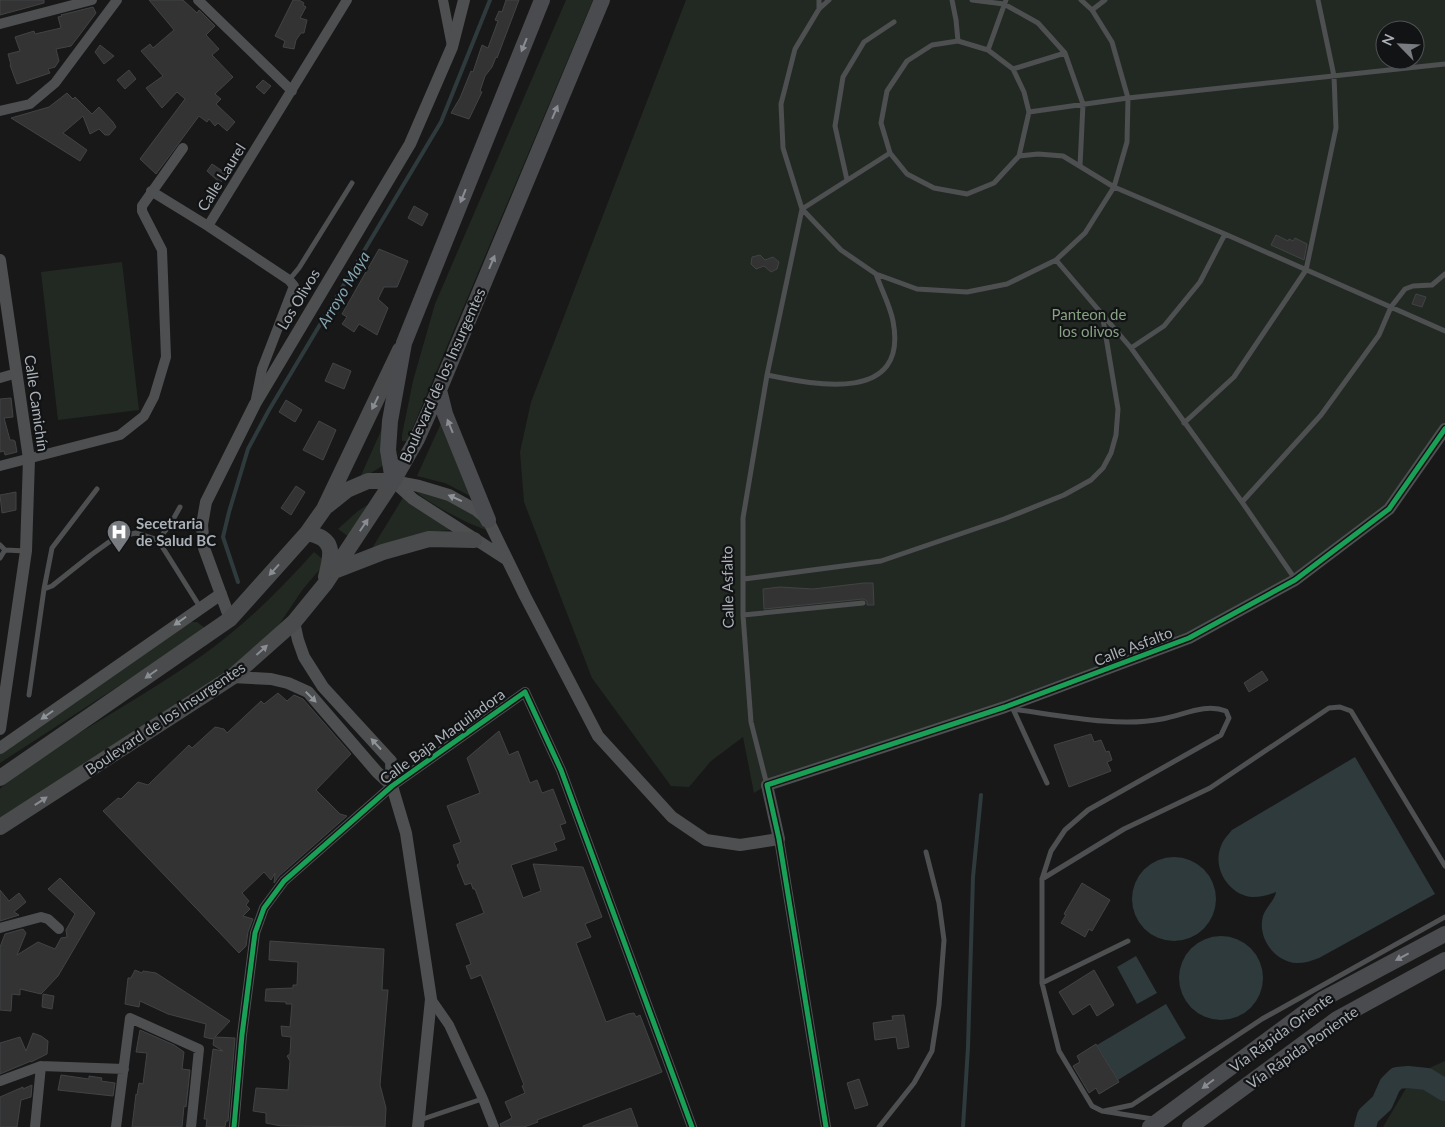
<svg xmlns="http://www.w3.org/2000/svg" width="1445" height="1127" viewBox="0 0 1445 1127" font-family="Lato,sans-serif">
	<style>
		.green { fill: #222922; fill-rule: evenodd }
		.water { fill: #2f3a3d }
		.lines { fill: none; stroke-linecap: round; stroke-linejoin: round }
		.stream { stroke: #2f3a3d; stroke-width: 4 }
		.river { stroke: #2f3a3d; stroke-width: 22 }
		.building { fill: #333334; stroke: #414344 }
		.service { stroke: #4d4f51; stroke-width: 5 }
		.minor { stroke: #4d4f51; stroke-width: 10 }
		.tertiary { stroke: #4d4f51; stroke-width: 12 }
		.primary { stroke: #4a4b4d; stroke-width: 16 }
		.trunk { stroke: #4a4b4e; stroke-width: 16 }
		.cycleway-casing { stroke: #121314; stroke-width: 8 }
		.cycleway { stroke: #1a9f57; stroke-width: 5 }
		.oneway { fill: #898d93 }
		.oneway2 { fill: #8f9499 }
		.labels { text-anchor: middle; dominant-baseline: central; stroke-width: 4.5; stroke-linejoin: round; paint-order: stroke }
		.street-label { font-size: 15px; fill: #abb1b8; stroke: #121314 }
		.park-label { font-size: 15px; fill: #87a283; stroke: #121314 }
		.poi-label { font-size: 15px; font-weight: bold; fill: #abb1b8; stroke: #121314; text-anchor: start }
		.water-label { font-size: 16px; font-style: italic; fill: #84a4b0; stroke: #121314 }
	</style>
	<rect width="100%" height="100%" fill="#181818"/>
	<path class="green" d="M566,0H593L410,434L407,441H402V435L413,381L435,304Z
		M686,0H1445V429L1389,509L1295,580L1189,638L767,785L754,793L743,737L711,761L689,787L671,786L592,678L524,502L520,452L531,402ZM1385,30H1415V60H1385Z
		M122,262L139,410L58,420L41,272Z
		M388,415L384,465L359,480Z
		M443,419L470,496L445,483L417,476Z
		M415,491L435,493L478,518L487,530C467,524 430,504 415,491Z
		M404,496L452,530C424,531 397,542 371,550Z
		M374,501L349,537L338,529L358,511Z
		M314,552L326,562L303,589L278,626L237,666L0,822V789L11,778C72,734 139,700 200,657C243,627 279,591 314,552Z
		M191,622H197L205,628L191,639L0,763V752Z
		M1445,1061V1127H1383L1414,1075Z"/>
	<path class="water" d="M1355,757L1435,894L1319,958C1311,961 1305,963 1297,963C1274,962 1257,937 1263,916C1266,907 1275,900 1276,892C1268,895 1262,897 1253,897C1231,896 1213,871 1220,849C1222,841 1227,836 1232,830Z
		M1132 899a42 42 0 1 1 84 0a42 42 0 1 1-84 0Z
		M1179 978a42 42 0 1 1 84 0a42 42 0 1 1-84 0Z
		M1136,956L1157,993L1137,1004L1117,967Z
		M1166,1004L1186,1038L1118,1080L1097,1045Z"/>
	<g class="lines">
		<path class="stream" d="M238,582L223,537L229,512L248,449L269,410L441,122L490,0
			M963,1127L968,1047L973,877L981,795"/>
		<path class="river" d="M1365,1127L1368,1116L1382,1103L1390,1085L1397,1078L1408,1077L1427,1079L1445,1090"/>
	</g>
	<path class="building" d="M0,0H44V3L0,15Z
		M149,0H183L197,13L199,10L215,26L206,35L219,49L212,55L233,77L215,94L221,99L216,104L235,122L227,131L218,123L215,126L209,119L207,122L199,116L156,174L140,159L185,99L177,92L162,108L146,88L163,76L141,51L150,44L153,48L174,30Z
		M293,0H299L304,3L303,5L306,7L300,18L307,20L304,33H301L296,40L294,49L283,47L285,41L275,36Z
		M506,0H519L497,58L496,57L492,67L485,76L480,91L482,92L469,119L451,113L460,98L471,71L473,72L482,45L488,48L498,21L495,20L499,11L502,12Z
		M93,7L96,13L78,37L71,46L56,49L59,61L55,67L48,69L50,73L17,84L10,65H11L8,54L20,51L15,37L34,31L35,34L61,28L58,17L62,16L61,15Z
		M100,45L114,56L104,64L95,52Z
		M129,70L136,79L125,89L117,80Z
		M263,80L271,86L264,94L256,87Z
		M67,93L73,99L75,97L92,114L99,107L113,122L116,127L109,135H105L99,129L90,134L83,116L63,133L87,150L80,161L11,118L49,107Z
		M212,164L227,174L220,183L207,171Z
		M414,206L428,214L422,226L408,218Z
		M1276,235L1288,241L1289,239L1293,241L1295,238L1307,244L1304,260L1271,245Z
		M379,249L408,261L397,287H384L378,299L388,308L377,335L359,324L354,332L342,324L347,317L342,314Z
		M760,255L765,260L773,257L779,262L777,269L771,272L764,266L756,269L751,264L752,257Z
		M1416,294L1426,297L1422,307L1412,304Z
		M333,363L351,371L344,389L325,381Z
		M11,398L13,417L4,418L10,440H13L15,441L17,452L5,455L4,451L0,452V399Z
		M286,400L302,410L295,422L279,412Z
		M319,421L336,430L323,460L303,450Z
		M296,486L305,492L291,515L281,508Z
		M16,492V510L2,513L0,495Z
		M864,583H873L874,605H867V601L863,599L764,609L763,589L780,587L813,589Z
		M1262,671L1268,680L1249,692L1244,683Z
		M278,693L287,701L294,695L303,699L351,754L316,790L340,814L347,816L279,876L274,883L275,873L271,880L264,872L242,893L249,901L246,905L250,909L243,916L253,919L248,932L246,946L239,953L103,811L118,798L121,799L138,782L148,785L189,745L192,748L215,727L224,729L227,733L261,701L264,704Z
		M499,731L509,755L518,751L530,783L537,780L542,793L553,789L566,823L560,825L565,839L554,843L557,850L511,865L523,898L541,891L533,864L583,867L602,917L585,924L591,937L576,943L600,1006L606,1022L628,1014L634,1013L636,1017L640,1015L662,1072L537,1120L538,1122L524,1127H501L500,1124L512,1118L505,1102L525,1093L522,1086L524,1085L481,975L471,979L466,966L471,964L456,924L484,913L475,889H473L471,883L465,885L457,865L460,863L453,845L461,842L447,806L480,793L467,758Z
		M1091,734L1094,742L1101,740L1106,752L1109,751L1112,760L1107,762L1111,771L1069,787L1054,745Z
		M60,878L95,913L58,976L41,994L20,989V995L12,994L11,1011L0,1010V947L5,934L23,929L26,933L17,955L38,942L55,949L61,938L67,937L66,930L75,914L48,889Z
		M1082,883L1110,900L1092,931L1089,929L1085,937L1061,923L1066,915L1064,914Z
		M0,890L9,901L19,893L26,902L14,912L19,915L0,921Z
		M270,941L384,949L382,990H388L380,1085L386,1108L385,1127L281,1126L266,1123V1113L253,1111L256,1088L288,1090L290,1061L287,1056L290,1054L291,1037L282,1036L281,1026L290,1027L292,1004H286V1002L265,1001L266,989L293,988V985H297L298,962L269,960Z
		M135,970L142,973L143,971L156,973L230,1021L215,1037L235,1038L228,1121H226L225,1127H206L207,1119H204L213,1049L223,1051L213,1045L214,1038L212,1039L204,1037L206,1024L168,1014L140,1001L139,1007L125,1004L128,978H131Z
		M1094,970L1114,1005L1097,1016L1090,1004L1073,1015L1059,992Z
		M43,994L54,996L52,1009L42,1007Z
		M904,1015L909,1047L898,1049L896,1037L875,1040L873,1023L893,1020L892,1016Z
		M140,1030L174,1045L184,1052L182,1069L190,1070L186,1107L184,1106L182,1127H132L136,1094L137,1095L139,1083L143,1084L147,1053L136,1052Z
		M33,1033L41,1036L48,1041L47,1054L31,1062V1061L0,1074V1043L20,1037L26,1051Z
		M1096,1044L1119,1082L1099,1094L1096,1088L1089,1093L1073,1066L1080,1062L1077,1056Z
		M61,1075L89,1079V1076L102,1078L101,1081L115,1083L113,1096L58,1090Z
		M859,1079L868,1105L855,1109L847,1083Z
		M32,1085L31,1097L21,1100L17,1127H0V1097L23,1087V1089Z
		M631,1108L638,1127H583V1126Z"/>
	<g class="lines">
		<path class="service" d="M829,0L819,9L795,49L781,104L783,148L802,209L841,250L876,274L917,289L967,292L1007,284L1056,260L1085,233L1114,187L1127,142L1128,98L1112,42L1092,10L1081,0
			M952,0L956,20L958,41
			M972,0L1004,4L1038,23L1065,53L1083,104L1080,166
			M819,9V0
			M1092,10L1105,0
			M958,41L988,50L1013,69L1024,92L1029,112L1019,156L994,183L967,194L934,188L907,174L890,153L881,123L887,91L907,61L932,45Z
			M988,50L1006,0
			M1013,69L1065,53
			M1029,112L1128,98L1445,64
			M1019,156L1038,154L1063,156L1114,187L1225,234L1445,331
			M847,180L835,126L843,77L864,42L894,22
			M1056,260L1131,348L1242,502L1295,579
			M289,280L299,268L352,183
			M1131,348L1164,326L1200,282L1225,234
			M767,375C816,385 909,404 893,321C890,305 881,289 876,274
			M1184,423L1234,377L1306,270L1336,128L1334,76L1318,0
			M1242,502L1321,415L1379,335L1391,307L1405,289L1413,286L1432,285L1445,274
			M158,540L170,525L180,507
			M0,545L5,550L26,551
			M0,558L5,550
			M744,579L881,561L1004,519L1064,495L1091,480L1103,468L1111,453L1116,435L1118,409L1102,313
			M44,589L52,548L97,489
			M743,615L863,603
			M29,695L44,589L52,586L91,555L116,537L136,533L158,540L200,607
			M1012,709C1058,715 1117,728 1162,719C1184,715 1205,703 1226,711L1229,718L1221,735L1088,810L1065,830L1051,851L1042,879V983L1059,1051L1092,1106L1102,1111L1153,1119
			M1013,709L1047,783
			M767,785L751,722L743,615V518L767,375L802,209L890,153
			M1042,879L1124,829L1210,788L1329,708L1340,707L1351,711L1445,866
			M1042,983L1128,941
			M1104,1111L1132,1105L1262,1019L1445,917
			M420,1120L482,1099
			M879,1127L914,1083L932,1051L939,1005L944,940L939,903L926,852"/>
		<path class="minor" d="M198,0L292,91
			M443,0L452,46
			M0,24L92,0
			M0,111L30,104L55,83L117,0
			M151,191L208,226L289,280L294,286L262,369L256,399
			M208,226L347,0
			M0,378L17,373
			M0,466L120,435L144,416L154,397L166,357L162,250L145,217L142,211V206L183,148
			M779,839L826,1127
			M0,928L41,917L48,919L59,929
			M431,999L449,1025L483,1099L494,1127
			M0,1081L41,1066L124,1069
			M35,1127L41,1066
			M116,1127L130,1018L199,1049L191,1127
			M234,1127L242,1035L255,933L264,908L284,881L392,786L525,692L561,770L692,1127"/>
		<path class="tertiary" d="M0,260L29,459L26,551L0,729
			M393,481L419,486L449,495L476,510L488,520L525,596L598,736L672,817L706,840L740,845L779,839L767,785L1005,707L1189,638L1295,580L1389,509L1445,429
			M393,481L413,499L506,559
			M230,619L204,548L202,525L206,502L255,404L410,144L452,47L464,0
			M294,622L298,640L304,657L323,687L391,761L392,786L406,833L431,999L418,1127
			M232,677L271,679L288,683L308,692L377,772L392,786
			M0,748L221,594"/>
		<path class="primary" d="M327,506L347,490L368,481H393
			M307,533C336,538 332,554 326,577
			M334,571L383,552L429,539L474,540
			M0,778L230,619L307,533L324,509L400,350
			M0,827L232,677L294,622L325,584L393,481"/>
		<path class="trunk" d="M439,390L445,414L488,520
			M393,481L417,439L439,390L602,0
			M393,481L388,450L390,421L404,343L542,0
			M1150,1127L1323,999L1445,934
			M1190,1127L1337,1019L1445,960"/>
		<defs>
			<path id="cycleway" d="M234,1127L242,1035L255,933L264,908L284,881L392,786L525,692L561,770L692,1127
				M826,1127L779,839L767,785L1005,707L1189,638L1295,580L1389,509L1445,429"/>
		</defs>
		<use href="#cycleway" class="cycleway-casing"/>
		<use href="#cycleway" class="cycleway"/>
	</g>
	<defs><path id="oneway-solid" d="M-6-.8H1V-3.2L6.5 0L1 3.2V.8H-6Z" transform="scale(1.25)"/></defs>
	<g class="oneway">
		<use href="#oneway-solid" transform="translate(524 45) rotate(112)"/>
		<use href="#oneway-solid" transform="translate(555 112) rotate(-67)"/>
		<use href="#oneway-solid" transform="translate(463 196) rotate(112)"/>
		<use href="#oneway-solid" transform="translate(492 262) rotate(-67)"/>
		<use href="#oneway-solid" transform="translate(375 403) rotate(116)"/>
		<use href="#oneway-solid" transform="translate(450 426) rotate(-112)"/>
		<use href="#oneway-solid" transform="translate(364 525) rotate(-56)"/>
		<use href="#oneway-solid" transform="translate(274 570) rotate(132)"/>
		<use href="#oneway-solid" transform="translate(262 650) rotate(-42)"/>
		<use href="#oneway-solid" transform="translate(151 674) rotate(145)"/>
		<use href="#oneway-solid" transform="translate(41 801) rotate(-33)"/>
		<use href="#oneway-solid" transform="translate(1402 957) rotate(152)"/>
		<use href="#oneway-solid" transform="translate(1208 1084) rotate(143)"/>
	</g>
	<g class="oneway2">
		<use href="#oneway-solid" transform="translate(455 498) rotate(-156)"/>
		<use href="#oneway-solid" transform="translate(180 621) rotate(145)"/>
		<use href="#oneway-solid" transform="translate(311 697) rotate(45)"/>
		<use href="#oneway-solid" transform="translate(47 715) rotate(145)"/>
		<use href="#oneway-solid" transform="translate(376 744) rotate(-133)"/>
	</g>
	<defs>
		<symbol id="hospital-pin" viewBox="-11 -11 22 30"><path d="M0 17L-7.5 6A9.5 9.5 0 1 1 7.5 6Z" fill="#787b80" stroke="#121314"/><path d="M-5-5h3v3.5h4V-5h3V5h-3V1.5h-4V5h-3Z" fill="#fff"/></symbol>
	</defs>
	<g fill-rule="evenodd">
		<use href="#hospital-pin" x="105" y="518" width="28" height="38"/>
	</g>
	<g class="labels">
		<g class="street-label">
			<text transform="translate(221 177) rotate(-58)">Calle Laurel</text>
			<text transform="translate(298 299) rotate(-59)">Los Olivos</text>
			<text transform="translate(442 375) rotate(-66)">Boulevard de los Insurgentes</text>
			<text transform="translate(37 403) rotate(82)">Calle Camichín</text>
			<text transform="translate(727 587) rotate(-91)">Calle Asfalto</text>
			<text transform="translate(1133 646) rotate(-21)">Calle Asfalto</text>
			<text transform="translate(165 718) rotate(-34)">Boulevard de los Insurgentes</text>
			<text transform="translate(442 736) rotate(-36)">Calle Baja Maquiladora</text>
			<text transform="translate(1281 1032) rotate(-36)">Vía Rápida Oriente</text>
			<text transform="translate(1302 1047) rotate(-35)">Vía Rápida Poniente</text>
		</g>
		<g class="park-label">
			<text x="1089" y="314">Panteon de<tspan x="1089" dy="17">los olivos</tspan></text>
		</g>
		<g class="poi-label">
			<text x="136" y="523">Secetraria<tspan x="136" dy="17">de Salud BC</tspan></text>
		</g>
		<g class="water-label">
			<text transform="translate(343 289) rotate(-59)">Arroyo Maya</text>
		</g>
	</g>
	<g transform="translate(1400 45) rotate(294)"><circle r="24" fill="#121314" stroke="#4f5256"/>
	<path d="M0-4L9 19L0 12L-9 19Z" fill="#787b80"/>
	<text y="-8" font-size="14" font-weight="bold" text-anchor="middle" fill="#abb1b8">N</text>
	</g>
</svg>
